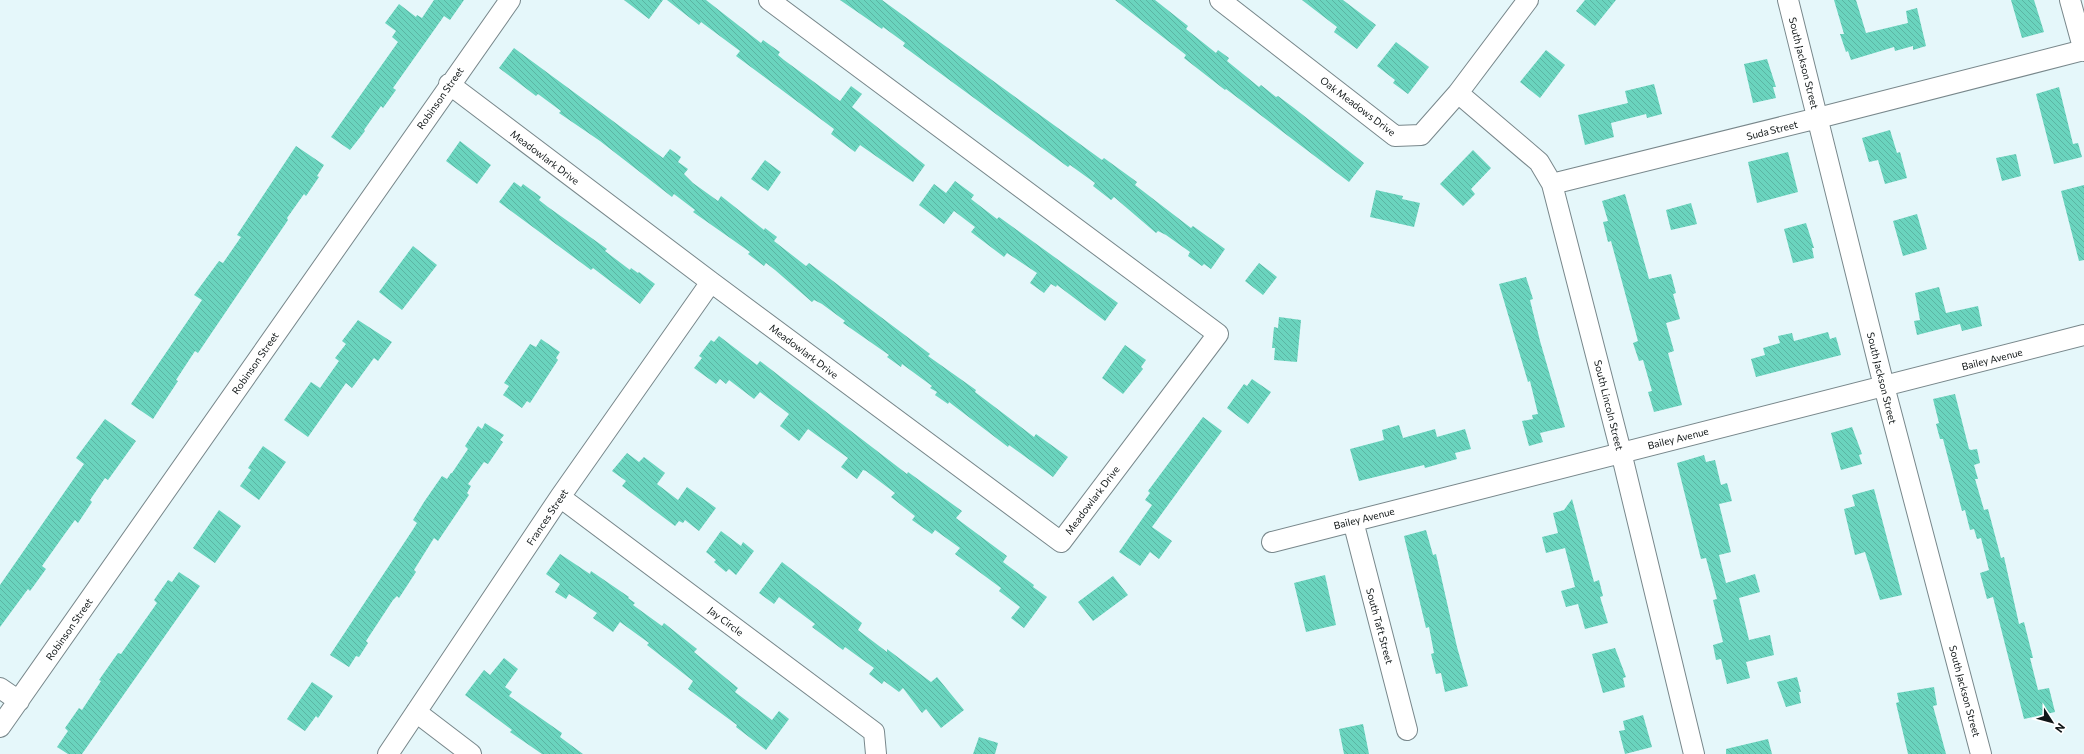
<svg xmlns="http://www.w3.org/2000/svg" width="2084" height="754" viewBox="0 0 2084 754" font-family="Commissioner,sans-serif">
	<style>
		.building { fill: url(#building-back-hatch) }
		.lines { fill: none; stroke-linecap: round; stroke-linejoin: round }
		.minor-casing { stroke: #78878b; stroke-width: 22 }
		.minor { stroke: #fff; stroke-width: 20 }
		.labels { text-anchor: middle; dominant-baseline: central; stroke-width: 3; stroke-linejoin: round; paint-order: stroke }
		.street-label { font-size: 10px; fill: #101617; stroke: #fff }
	</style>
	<defs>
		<pattern id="building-back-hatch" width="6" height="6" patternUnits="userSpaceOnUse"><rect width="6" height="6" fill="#6ad4be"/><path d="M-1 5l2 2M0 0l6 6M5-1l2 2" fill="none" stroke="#5bb5a3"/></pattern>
	</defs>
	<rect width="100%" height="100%" fill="#e5f7fa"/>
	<path class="building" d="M434,0H464L450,20L444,16L393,88L396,90L383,108L381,106L364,130L365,131L350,150L331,137L398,42L392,37L396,31L385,23L399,4L416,17L417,15L422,18Z
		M624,0H663L649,19Z
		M667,0H706L761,43L763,40L780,52L778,55L784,60L840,101L851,86L862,94L852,107L925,165L913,182L860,145L855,152L831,134L834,129L736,56L740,51L701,22L699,25Z
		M840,0H882L1102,160L1104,158L1137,182L1135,185L1191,228L1193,226L1225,249L1211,269L1204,264L1202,266L1188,256L1190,252L1166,235L1158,231L1156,233L1114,197L1111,200L1093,186L1095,183L1070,165L1068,167L903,46L905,43L883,27L882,29Z
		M1115,0H1155L1188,26L1186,29L1216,53L1218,50L1229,58L1227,61L1259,87L1261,85L1276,97L1278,96L1294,108L1364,163L1349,182L1226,89L1225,90L1184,58L1186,55Z
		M1302,0H1343L1376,25L1357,49L1334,32L1337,27Z
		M1585,0H1616L1595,26L1576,11Z
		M1834,0H1856L1866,33L1908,23L1906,11L1917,8L1926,46L1913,50V46L1895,51L1894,47L1851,60L1848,51L1846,52L1840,34H1844Z
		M2011,0H2034L2044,32L2022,38Z
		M1396,42L1429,67L1408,94L1393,83L1395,80L1377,66Z
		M514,48L663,158L670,149L681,157L678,162L688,169L684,174L693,183L718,201L721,196L764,230L765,228L777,237L774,241L806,266L809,263L930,354L928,356L976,390L975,392L1008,417L1034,437L1036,434L1068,457L1053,477L1009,445L1008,447L949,402L948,404L935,395L937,392L930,388L932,386L902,364L901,367L887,357L889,355L843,323L845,321L822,304L814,300L812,302L775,270L766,263L764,266L748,254L750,252L693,212L695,210L674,194L672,197L600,141L559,113L561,111L538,94L536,96L499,68Z
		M1546,50L1565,65L1540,98L1520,82Z
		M1767,59L1776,87H1773L1776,98L1753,103L1744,64Z
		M1654,84L1662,114L1647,118L1646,114L1611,123L1614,137L1585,145L1578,115L1628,103L1625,91Z
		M2059,87L2073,144L2078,143L2082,157L2054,164L2036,94Z
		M1890,130L1897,153L1900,152L1907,178L1885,184L1878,160L1869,162L1862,138Z
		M460,141L491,165L477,184L446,161Z
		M296,146L324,165L317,176L319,177L306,196L304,194L287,218L288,220L198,353L195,351L176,380L178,381L153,419L131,404L202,300L194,295L219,261L223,263L241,237L237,235Z
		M1473,150L1491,168L1471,189L1475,194L1463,206L1440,184Z
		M1788,152L1798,192L1757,203L1748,162Z
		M2016,154L2021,176L2002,181L1996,158Z
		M765,160L781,172L768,191L751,179Z
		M955,181L974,195L971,199L997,219L999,217L1118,303L1105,321L1057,285L1056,287L1051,284L1044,293L1030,283L1037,273L1007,253L1004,257L971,232L975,227L954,211L944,224L919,205L934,184L946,193Z
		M514,182L521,187L523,184L541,197L539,200L548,207L607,249L605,251L630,270L631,268L638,273L639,272L655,284L640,304L593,268L591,270L499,202Z
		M2084,185V260L2079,261L2061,191Z
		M1376,190L1403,196L1402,199L1420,203L1414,227L1370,217Z
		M1625,194L1649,279L1671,274L1676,293L1673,294L1680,319L1666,323L1674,351L1668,353L1682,405L1654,412L1648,392L1652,391L1643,360L1639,361L1633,343L1638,341L1611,241L1608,242L1603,222L1608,221L1602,201Z
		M1691,203L1697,224L1671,230L1666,210Z
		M1917,214L1927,249L1903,256L1893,221Z
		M1806,223L1814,248H1812L1814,258L1793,263L1784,229Z
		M413,246L437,265L402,310L379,292Z
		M1259,263L1277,277L1263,295L1245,281Z
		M1526,277L1533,299L1530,300L1540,341L1565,427L1540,433L1543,442L1529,446L1522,421L1533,419L1532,415L1538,414L1530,381L1528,382L1499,284Z
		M1939,287L1946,313L1978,306L1982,326L1962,331L1960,324L1917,335L1914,321L1920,320L1915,293Z
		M1279,317L1301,320L1297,362L1274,360L1275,348H1272L1274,327L1278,328Z
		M358,320L392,342L378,361L374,358L352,388L346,383L308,437L284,420L311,382L320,388L339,361L335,358L346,344L342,341Z
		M1828,332L1830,339L1836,337L1841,355L1756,377L1751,359L1765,355L1763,348L1780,343L1778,336L1792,333L1794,341Z
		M719,336L757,365L760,361L907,474L908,472L962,511L956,518L1007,556L1003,562L1034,585L1033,587L1047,597L1024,628L1011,618L1020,607L999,591L1001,588L955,554L960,548L935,530L932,534L912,520L915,516L891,497L895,493L866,471L863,470L857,479L841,467L848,458L808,429L799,441L780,426L789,414L760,392L754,399L729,380L726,384L720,379L716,384L694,368L702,358L699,356L711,340L714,342Z
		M541,339L560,352L556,358L558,360L530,403L527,401L522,408L503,395L509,386L504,383L530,344L536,347Z
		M1125,345L1146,360L1141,367L1143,369L1123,394L1102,378Z
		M1252,379L1271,392L1248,424L1227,408L1244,384L1247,386Z
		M1955,394L1969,449L1971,450L1977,449L1980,463L1974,465L1978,479H1975L1984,510L1988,509L2001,558L2004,557L2019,624L2024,622L2033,658H2030L2038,690L2049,688L2055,712L2024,719L1993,597L1987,599L1980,573L1989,570L1981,538L1977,539L1974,529L1970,530L1965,510L1962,511L1943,439H1940L1936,424L1939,423L1933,399Z
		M1203,417L1222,431L1152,527L1172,541L1159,559L1150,552L1140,566L1119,552L1152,505L1145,500L1150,493L1148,491Z
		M105,419L136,441L108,480L105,478L90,500L92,502L78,523L75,520L64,535L42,566L46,569L30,591L28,589L0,627V585L84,464L76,458Z
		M485,423L504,435L500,440L503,442L488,464L484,462L468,484L471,486L467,493L469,495L438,541L434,538L414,570L416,572L399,598L397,596L393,600L366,641L368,643L359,657L356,656L349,667L330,655L412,531L417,523L413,520L424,502L442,476L447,479L451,473H452L468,449L465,446L478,426L482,429Z
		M1399,425L1403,438L1435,429L1437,437L1465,429L1471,449L1455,453L1457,459L1425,468L1424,465L1359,481L1350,449L1384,440L1382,430Z
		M1852,427L1862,454L1859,455L1862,464L1841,470L1831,433Z
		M263,446L286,462L259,500L240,486L251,470L248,468Z
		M627,453L639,462L644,457L665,473L657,484L678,500L687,487L716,508L699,531L685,520L683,523L679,521L675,526L622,486L626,481L612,471Z
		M1704,455L1706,462L1715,460L1721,485L1727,483L1732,501L1719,504L1731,552L1719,555L1726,583L1755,574L1760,592L1739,598L1749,640L1770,635L1774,655L1746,662L1750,678L1727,684L1721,659L1716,660L1713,645L1723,642L1713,600L1717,599L1706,558L1701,559L1677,463Z
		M1874,489L1902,595L1880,600L1865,552L1855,555L1844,509L1855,506L1852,495Z
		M1572,499L1594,582L1599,580L1603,596L1600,597L1608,623L1585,629L1578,604L1566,607L1561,591L1575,587L1565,548L1546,553L1542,537L1558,533L1553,513L1564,510Z
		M219,510L241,526L215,563L193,548Z
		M1426,530L1433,555L1436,554L1457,647L1468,686L1445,692L1441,673L1436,674L1431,654L1434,653L1429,627L1426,628L1404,536Z
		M721,531L741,546L743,542L754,551L736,575L729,569L726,572L714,562L716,560L706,552Z
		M560,554L590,574L591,571L629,597L628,598L635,603L633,605L662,626L664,623L697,649L694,652L738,688L735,692L772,720L779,711L789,719L766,750L736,727L737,725L688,689L693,681L647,645L649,643L620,622L613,632L593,618L597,613L569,594L566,599L555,592L560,584L546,574Z
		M782,562L862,623L858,630L887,652V649L931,682L937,677L964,710L941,728L926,709L922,713L903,688L899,692L884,681L882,684L869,674L874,668L845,647L843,650L812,627L815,624L779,597L774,604L759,593Z
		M179,572L200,586L82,754H68L57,747L68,731L65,728L79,708L82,710L101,681L99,680L118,653L121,654L157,603L154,600L168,580L172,582Z
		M1325,575L1336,625L1306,632L1294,583Z
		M1113,576L1128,595L1093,621L1078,602Z
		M1615,648L1626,677L1623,678L1625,687L1603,693L1592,654Z
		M504,658L518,669L505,687L512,692L509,696L562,733L560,737L583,754H542L510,732L512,730L465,695L484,670L490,675Z
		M1797,677L1801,692H1799L1801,703L1786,707L1777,682Z
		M312,682L333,696L318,718L316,716L305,731L287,719Z
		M1934,687L1937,705L1933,706L1946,754H1908L1896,703L1899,702L1897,693Z
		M1643,715L1652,747L1625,754L1619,731L1625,730L1623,721Z
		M1363,724L1369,754H1344L1339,729Z
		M979,737L998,743L995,754H973Z
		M1768,739L1772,754H1726V749Z"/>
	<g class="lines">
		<defs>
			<path id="minor" d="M1220,0L1395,136L1421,135L1458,93L1528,0
				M1788,0L1884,386L1981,754
				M2070,0L2084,51
				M449,84L711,282L1061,542L1218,334L769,0
				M1458,93L1539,162L1552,184L1621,452L1694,754
				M1552,184L1818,118L2084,50
				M560,497L874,732L876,754
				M1353,521L1407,730
				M1272,542L2084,335
				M0,688L19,701
				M416,712L471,754
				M0,727L510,0
				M388,754L560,497L711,282"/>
		</defs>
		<use href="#minor" class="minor-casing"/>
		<use href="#minor" class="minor"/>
	</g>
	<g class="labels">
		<g class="street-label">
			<text transform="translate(1804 63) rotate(76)">South Jackson Street</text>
			<text transform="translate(440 98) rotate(-55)">Robinson Street</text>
			<text transform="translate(1358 106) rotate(37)">Oak Meadows Drive</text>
			<text transform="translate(1772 130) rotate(-14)">Suda Street</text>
			<text transform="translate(545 157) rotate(37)">Meadowlark Drive</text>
			<text transform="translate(804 351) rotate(37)">Meadowlark Drive</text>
			<text transform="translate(1992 359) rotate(-14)">Bailey Avenue</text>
			<text transform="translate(255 363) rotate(-55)">Robinson Street</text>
			<text transform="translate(1882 378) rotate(76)">South Jackson Street</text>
			<text transform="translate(1609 405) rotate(76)">South Lincoln Street</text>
			<text transform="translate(1678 438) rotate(-14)">Bailey Avenue</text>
			<text transform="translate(1092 500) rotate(-53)">Meadowlark Drive</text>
			<text transform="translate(547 517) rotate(-56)">Frances Street</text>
			<text transform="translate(1364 518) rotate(-14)">Bailey Avenue</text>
			<text transform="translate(726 621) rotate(37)">Jay Circle</text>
			<text transform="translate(1380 626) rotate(75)">South Taft Street</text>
			<text transform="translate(69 629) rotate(-55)">Robinson Street</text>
			<text transform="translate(1965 691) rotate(75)">South Jackson Street</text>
		</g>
	</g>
	<g transform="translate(2052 722) rotate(126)" stroke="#ffffff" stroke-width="3" paint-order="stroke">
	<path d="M0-3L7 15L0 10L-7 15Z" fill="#101617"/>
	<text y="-6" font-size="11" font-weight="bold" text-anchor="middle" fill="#101617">N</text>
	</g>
</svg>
